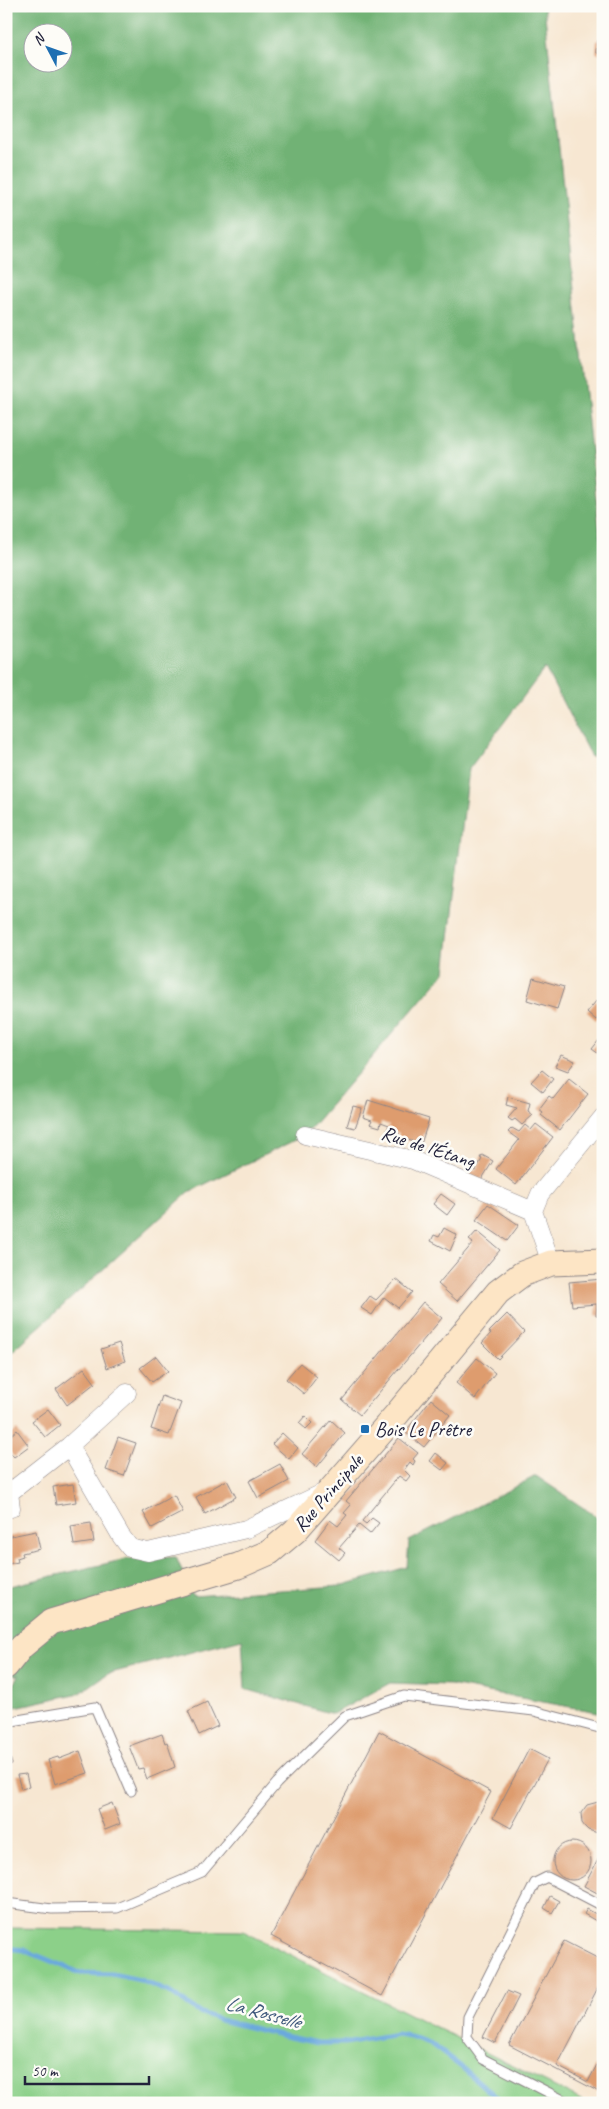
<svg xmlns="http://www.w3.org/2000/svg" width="609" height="2109" viewBox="0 0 609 2109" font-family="Caveat,sans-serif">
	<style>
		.green { fill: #8cd089; stroke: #577962 }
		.forest { fill: #71b275; stroke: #4a6a58; fill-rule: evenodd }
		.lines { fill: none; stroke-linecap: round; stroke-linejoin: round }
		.stream { stroke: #6ba9dd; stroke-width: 5 }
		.building { fill: #de9c6e }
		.service-casing { stroke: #8c8486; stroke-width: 11 }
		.minor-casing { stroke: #8c8486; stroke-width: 19 }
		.secondary-casing { stroke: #8c8486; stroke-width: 27 }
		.service { stroke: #fff; stroke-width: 9 }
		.minor { stroke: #fff; stroke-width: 18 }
		.secondary { stroke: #fde5c5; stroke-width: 25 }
		.poi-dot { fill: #1f6fb2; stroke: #fdfcf7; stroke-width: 2 }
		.labels { text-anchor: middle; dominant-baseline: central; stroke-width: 5; stroke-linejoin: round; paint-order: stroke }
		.street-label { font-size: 20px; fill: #22223b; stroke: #fdfcf7 }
		.poi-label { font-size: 20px; fill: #22223b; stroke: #fdfcf7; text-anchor: start }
		.water-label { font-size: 21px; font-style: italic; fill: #3f587c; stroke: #fdfcf7 }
	</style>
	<rect width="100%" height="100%" fill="#fdfcf7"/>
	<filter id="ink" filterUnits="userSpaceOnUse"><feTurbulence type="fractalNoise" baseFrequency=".02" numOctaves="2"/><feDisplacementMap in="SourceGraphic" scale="10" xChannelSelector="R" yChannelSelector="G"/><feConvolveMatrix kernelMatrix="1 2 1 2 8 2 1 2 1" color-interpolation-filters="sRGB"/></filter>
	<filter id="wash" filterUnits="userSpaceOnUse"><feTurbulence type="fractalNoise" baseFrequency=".0096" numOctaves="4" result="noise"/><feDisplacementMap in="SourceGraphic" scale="20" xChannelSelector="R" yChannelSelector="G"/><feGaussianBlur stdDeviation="1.12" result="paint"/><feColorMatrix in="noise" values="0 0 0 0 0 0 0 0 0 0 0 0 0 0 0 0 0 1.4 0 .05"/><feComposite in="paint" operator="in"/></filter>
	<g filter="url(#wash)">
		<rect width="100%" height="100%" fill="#f7e7d2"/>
		<path class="green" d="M6,1928L243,1931L587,2103H6Z"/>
		<path class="forest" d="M6,6H544L603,564V749L591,757L545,668L469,769L445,972L305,1135L189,1192L6,1357ZM32,32H62V62H32Z
			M536,1476L603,1521V1713L450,1685L390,1683L333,1714L245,1689L242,1639L107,1674L80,1693L6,1709V1700L19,1675L6,1676V1587L126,1559L176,1557L193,1596L340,1586L407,1567L409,1541Z"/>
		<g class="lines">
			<path class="stream" d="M6,1948L24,1950L80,1973L112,1974L140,1980L169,1992L199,2012L220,2020L284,2036L318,2043H345L397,2034L410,2036L431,2044L464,2069L503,2103"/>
		</g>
		<g id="blocks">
			<path class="building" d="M597,40L603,41L602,54L596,53Z
				M533,978L564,987L557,1009L527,1000Z
				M597,1000L603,1005V1012L596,1020L587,1012Z
				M603,1035V1057L592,1049Z
				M561,1055L575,1061L568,1071L555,1066Z
				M542,1070L553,1079L543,1092L531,1082Z
				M569,1079L588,1094L560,1130L541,1115L543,1112L539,1109L549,1096L553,1099Z
				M508,1097L530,1103L528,1111L533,1115L522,1125L515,1119L512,1121L508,1118L517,1108L506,1105Z
				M368,1100L429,1119L421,1144L398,1137L399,1133L387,1130L389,1125L381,1122L380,1127L370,1124L372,1120L363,1117Z
				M353,1106L362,1108L355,1128L347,1126Z
				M536,1124L553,1137L516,1185L496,1169L519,1140L508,1132L512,1128L519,1132L525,1125L531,1130Z
				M482,1155L493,1161L480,1182L464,1178L470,1169L475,1171L482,1159L480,1158Z
				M441,1194L455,1204L447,1215L433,1204Z
				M488,1204L519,1225L507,1241L476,1220Z
				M444,1228L457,1235L450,1251L431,1241L434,1235L439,1237Z
				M477,1231L500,1250L457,1301L438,1284L473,1243L469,1240Z
				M396,1279L412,1292L398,1308L384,1297L372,1315L361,1308L370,1296L376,1300Z
				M603,1279V1317L596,1315L597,1304L572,1306L569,1282Z
				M423,1302L442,1318L360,1415L342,1400Z
				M507,1314L524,1332L498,1359L482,1343L491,1333L489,1332Z
				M119,1343L125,1361L107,1368L101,1349Z
				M156,1356L168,1371L152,1382L140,1368Z
				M477,1358L495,1373L475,1399L456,1383Z
				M300,1363L317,1377L304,1394L286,1379Z
				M84,1368L95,1383L67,1405L56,1389Z
				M162,1396L181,1403L169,1435L151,1429Z
				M431,1399L450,1415L424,1447L405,1432Z
				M48,1409L60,1425L45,1437L32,1421Z
				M305,1416L312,1423L306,1429L299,1423Z
				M331,1420L345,1433L317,1467L302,1454Z
				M17,1430L29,1446L14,1457L6,1448V1439Z
				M282,1433L298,1448L289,1459L272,1444Z
				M118,1437L136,1443L124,1476L106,1470Z
				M399,1438L418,1453L413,1459L415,1461L413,1465L410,1462L404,1470L410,1476L406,1481L399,1476L362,1521L366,1524L372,1518L379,1523L370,1534L359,1525L339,1548L345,1553L339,1560L315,1540L330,1520L338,1526L347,1515L344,1513L351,1505L346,1501Z
				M436,1453L448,1463L442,1470L430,1461Z
				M280,1464L289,1481L258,1498L249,1481Z
				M227,1480L236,1497L205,1514L196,1497Z
				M73,1484L76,1502L56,1505L53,1487Z
				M174,1495L183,1512L152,1528L143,1512Z
				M91,1523L94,1542L74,1545L71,1526Z
				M36,1531L40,1549L22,1553L23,1556L17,1558L18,1562L8,1564L6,1537Z
				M207,1702L218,1726L199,1735L188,1711Z
				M379,1731L491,1792L382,1996L271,1936Z
				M162,1734L165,1743L167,1742L175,1767L147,1779L143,1768L138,1769L129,1746Z
				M6,1744L12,1764L6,1766Z
				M529,1749L548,1759L511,1828L493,1818Z
				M80,1751L88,1773L55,1784L48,1760L58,1757L59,1759Z
				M26,1774L29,1787L21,1789L17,1775Z
				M598,1802L603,1804V1832L598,1833L588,1830L585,1827L582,1823L581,1813L587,1805Z
				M112,1803L120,1824L105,1830L97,1809Z
				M553 1861a19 19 0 1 1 38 0a19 19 0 1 1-38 0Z
				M600,1856L603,1858V1896L584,1886Z
				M550,1896L559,1901L552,1913L544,1908Z
				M587,1909L603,1918V1925L584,1914Z
				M564,1941L603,1961V1978L557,2066L588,2082L603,2053V2094L509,2045Z
				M507,1991L519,1996L495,2043L483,2037Z"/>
		</g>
	</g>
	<g filter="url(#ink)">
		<use href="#blocks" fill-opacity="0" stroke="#8c8486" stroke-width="1"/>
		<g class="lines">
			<defs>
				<path id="service" d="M6,1722L95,1707L131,1791
					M6,1903L52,1909L117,1908L202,1872L277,1783L345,1716L404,1696L534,1711L603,1729
					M569,2103L483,2059L467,2037L468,2017L535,1883L547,1877L603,1906"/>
				<path id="minor" d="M305,1135L413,1160L533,1211
					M551,1263L533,1211L540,1194L603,1117
					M69,1446L121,1536L130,1548L148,1552L246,1529L325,1492
					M11,1508L9,1493L69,1446L127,1393"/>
				<path id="secondary" d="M6,1666L22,1646L51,1622L238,1566L270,1552L295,1531L397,1414L498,1292L522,1274L551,1263L603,1261"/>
			</defs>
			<use href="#service" class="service-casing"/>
			<use href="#minor" class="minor-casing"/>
			<use href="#secondary" class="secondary-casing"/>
			<use href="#service" class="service"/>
			<use href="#minor" class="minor"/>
			<use href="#secondary" class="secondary"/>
		</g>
	</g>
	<rect class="poi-dot" x="360" y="1424" width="10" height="10" rx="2.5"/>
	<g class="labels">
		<g class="street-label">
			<text transform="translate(428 1147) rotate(18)">Rue de l'Étang</text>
			<text transform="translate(328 1493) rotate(-49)">Rue Principale</text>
		</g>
		<g class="poi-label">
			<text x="375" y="1429">Bois Le Prêtre</text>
		</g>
		<g class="water-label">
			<text transform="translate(263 2012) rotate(15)">La Rosselle</text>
		</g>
	</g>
	<rect width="609" height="2109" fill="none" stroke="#fdfcf7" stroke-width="25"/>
	<g transform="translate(48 48) rotate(311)"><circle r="24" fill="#fdfcf7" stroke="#a5a5ac"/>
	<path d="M0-4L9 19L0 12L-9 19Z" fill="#1f6fb2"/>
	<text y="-8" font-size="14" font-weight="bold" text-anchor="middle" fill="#22223b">N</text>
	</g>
	<path d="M25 2076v8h124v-8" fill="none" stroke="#22223b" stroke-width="2.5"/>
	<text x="32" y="2076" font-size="15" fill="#22223b" stroke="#fdfcf7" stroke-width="4" paint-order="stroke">50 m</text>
</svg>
